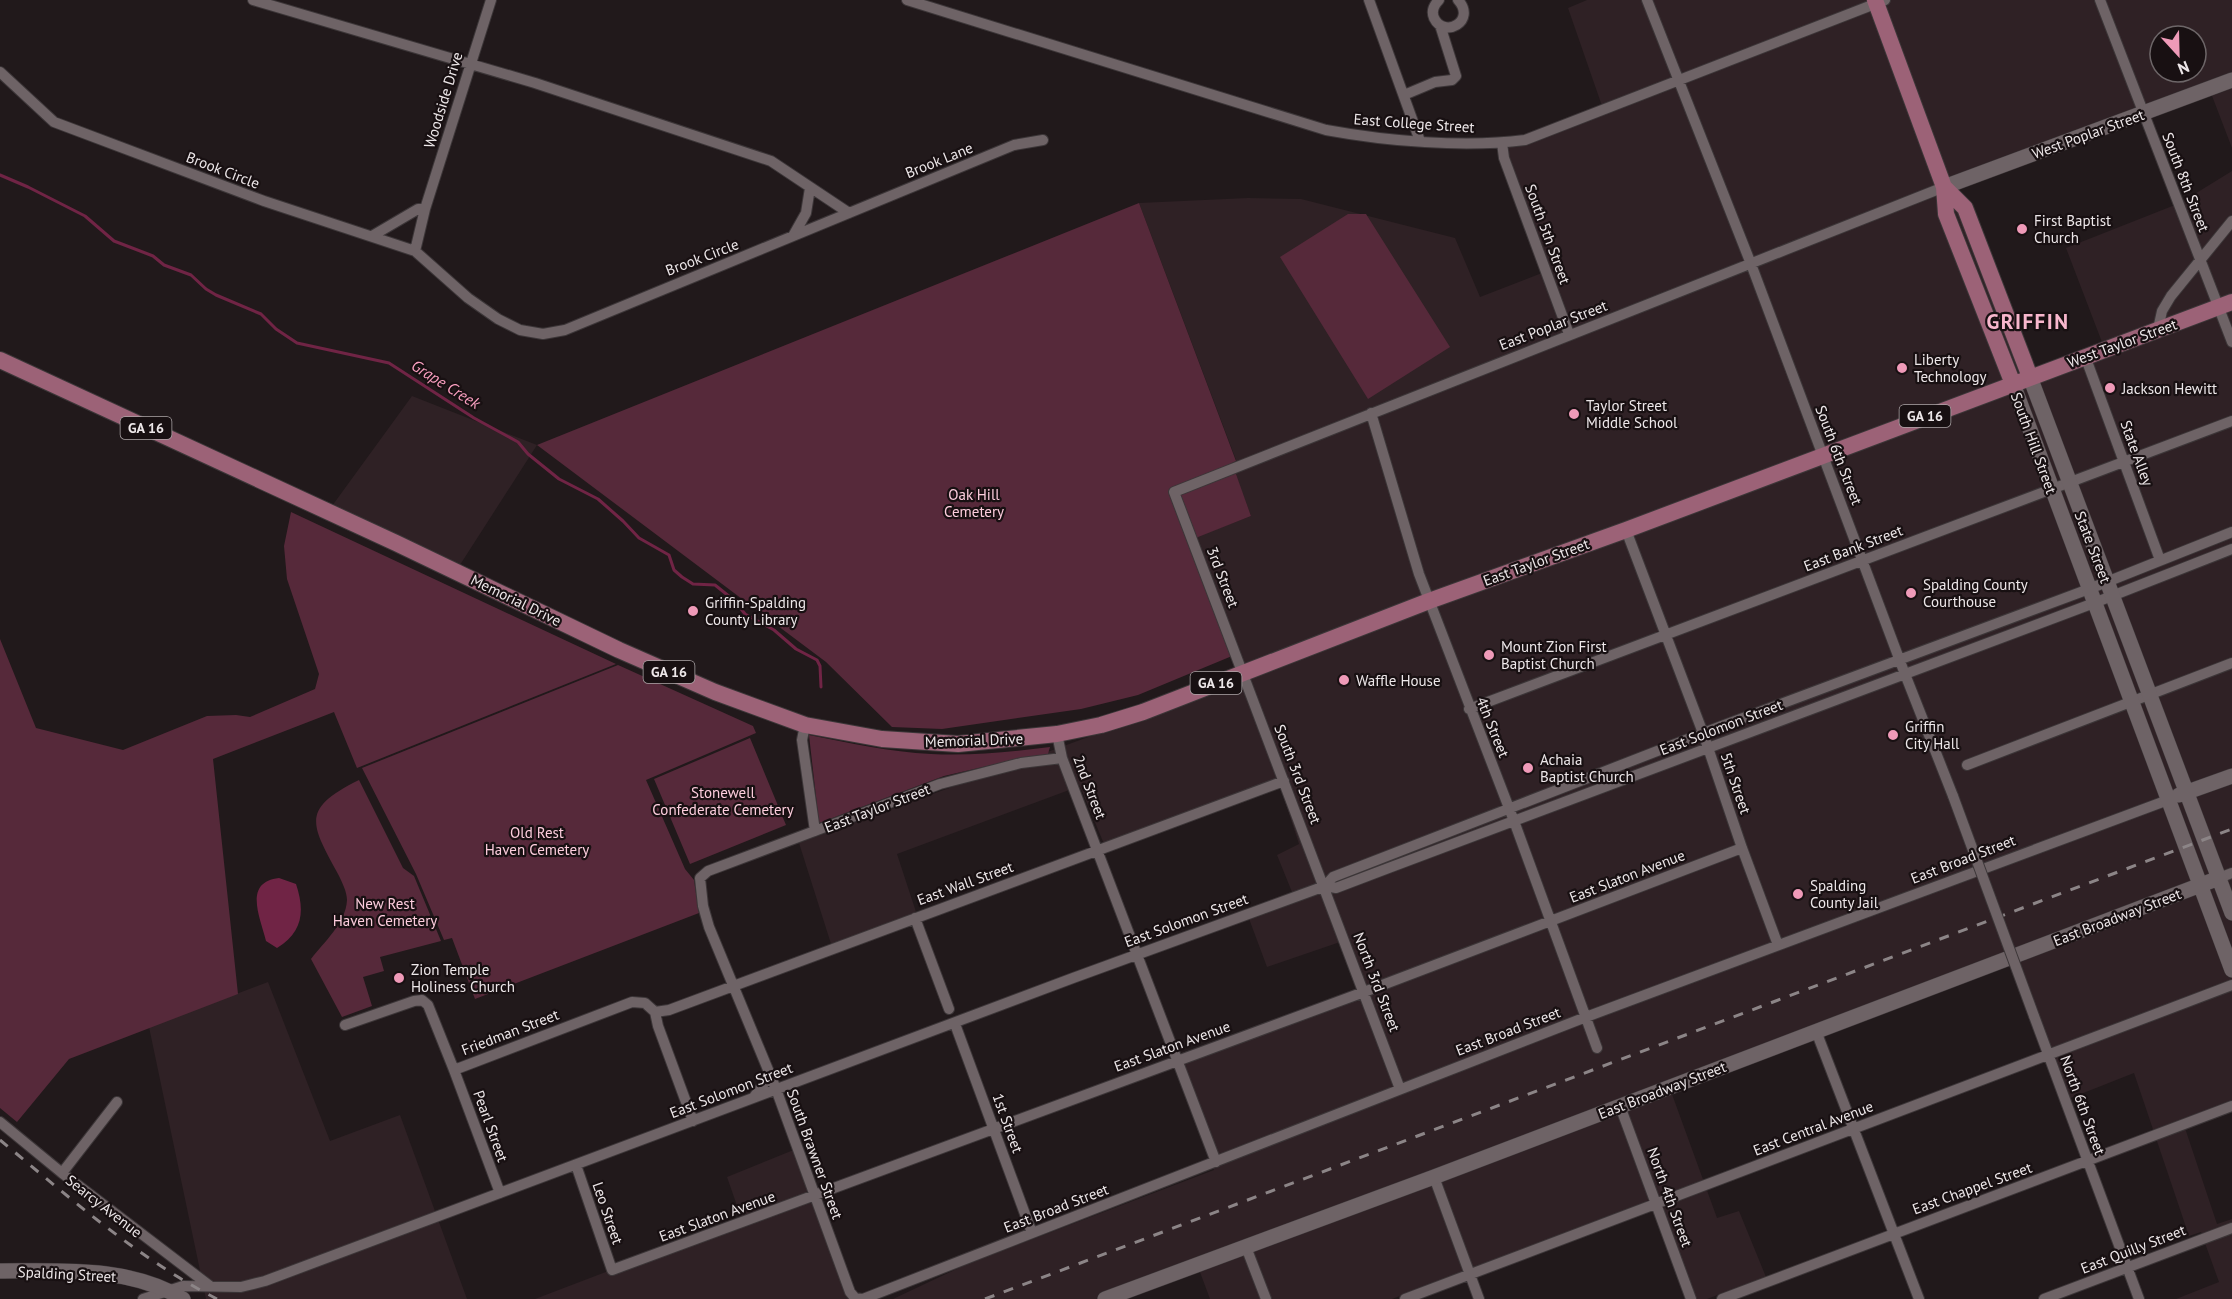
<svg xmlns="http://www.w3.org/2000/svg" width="2232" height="1299" viewBox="0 0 2232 1299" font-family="'PT Sans',sans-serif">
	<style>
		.built { fill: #2f2125; fill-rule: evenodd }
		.green { fill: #56293a }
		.water { fill: #702445 }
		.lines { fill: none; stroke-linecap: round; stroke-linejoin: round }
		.stream { stroke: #702445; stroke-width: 3 }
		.street-casing { stroke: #3c3638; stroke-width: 12 }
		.secondary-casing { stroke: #3c3638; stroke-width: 16 }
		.primary-casing { stroke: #3c3638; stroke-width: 18 }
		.street { stroke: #6e6366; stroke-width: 10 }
		.secondary { stroke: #6e6366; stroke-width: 15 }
		.primary { stroke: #9c6277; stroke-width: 16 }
		.rail { stroke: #8c8587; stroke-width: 3; stroke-dasharray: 10 10; stroke-linecap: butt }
		.street-bridge-casing { stroke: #3c3638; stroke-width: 12; stroke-linecap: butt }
		.street-bridge { stroke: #6e6366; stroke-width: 10 }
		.poi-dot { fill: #ef9ab8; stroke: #181012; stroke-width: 2 }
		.labels { text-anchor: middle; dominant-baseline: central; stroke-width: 4.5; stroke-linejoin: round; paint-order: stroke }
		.shield { fill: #181012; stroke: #ada6a8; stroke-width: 1.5 }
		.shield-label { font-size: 14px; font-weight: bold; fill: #ede7e9 }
		.street-label { font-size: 15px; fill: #ede7e9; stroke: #181012 }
		.poi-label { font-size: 15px; fill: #ede7e9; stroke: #181012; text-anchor: start }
		.park-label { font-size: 15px; fill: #fdcddd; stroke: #181012 }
		.water-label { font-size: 16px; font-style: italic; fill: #fa9fc0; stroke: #181012 }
		.district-label { font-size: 21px; font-weight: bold; letter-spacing: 1.5px; fill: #f8b7cd; stroke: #181012 }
	</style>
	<rect width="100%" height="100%" fill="#21191b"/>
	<path class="built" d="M1587,0H2232V148L2209,88L1948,181L2030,380L2105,350L2066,248L2180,203L2232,171V1105L2183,1122L2217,1224L2232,1219V1299H2176L2219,1282L2201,1232L2189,1236L2134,1073L2063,1101L2010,957L1669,1086L1717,1218L1739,1211L1766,1277L1707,1299H1689L1650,1200L1392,1299H1210L1197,1264L1103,1299H893L965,1265L1214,1170L1171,1057L1359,990L1343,941L1267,967L1248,916L1294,897L1277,855L1299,844L1278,780L1104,844L1080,786L897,854L917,915L832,947L799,843L1241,681L1188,540L1251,516L1231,463L1236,460L1139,203L1248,198L1301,199L1455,238L1480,297L1547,271L1502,145L1602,106L1568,8ZM2160,36H2196V72H2160Z
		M412,396L537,445L458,568L332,506Z
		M268,982L330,1141L400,1115L467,1299H206L149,1027Z
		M796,1149L852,1299H535L742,1220L727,1177Z"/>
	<path class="green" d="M1139,203L1236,461L1232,463L1251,516L1188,541L1232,656L1138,695L1081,709L942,729L892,727L826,662L537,445Z
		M1348,214H1366L1450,347L1368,399L1280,257Z
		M291,512L616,664L357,768L334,712L213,759L238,994L69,1059L17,1122L0,1108V639L36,728L123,750L207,716L236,715L250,717L315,689L319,674L287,579L284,546Z
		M618,665L753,726L756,733L646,780L685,869L694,880L699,913L475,999L452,938L444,940L416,874L362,768Z
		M809,735C849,743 890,752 931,754C971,756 1011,752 1050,747L1048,754L996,764L944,776L819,823Z
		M750,738L786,825L690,864L654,779Z
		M359,780L403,868L414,876L441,941L380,957L384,971L363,977L372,1006L342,1017L311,959C324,942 346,923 347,900C347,892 342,882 338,874C311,824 300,809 359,780Z"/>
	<path class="water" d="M279,878L296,884C305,911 303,932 277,948L266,941C260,917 243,882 279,878Z"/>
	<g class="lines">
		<path class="stream" d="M0,175L28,187L85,216L114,241L153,256L164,265L191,275L206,289L216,295L261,314L276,329L297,343L389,363L474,418L518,442L528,454L559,479L598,499L623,521L639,538L669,555L674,570L682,577L693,584L715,585L735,601L745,614L774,630L796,649L817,660L820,666L821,687"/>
		<defs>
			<path id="street" d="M253,0L535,83L771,161L849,213
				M907,0L1326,130C1386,141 1464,148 1525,140L1885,0
				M1369,0L1420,141
				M1439,0C1434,5 1431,11 1434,18C1444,39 1477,21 1458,0
				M1647,0L1751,264L1903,669L1953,796
				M2100,0L2232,342
				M0,72L54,122L264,201L415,251L468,298L498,319L520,330L543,334L565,330L1014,145L1043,140
				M1404,95L1435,82L1452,80L1456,76L1440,25
				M1502,143L1504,158L1569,334
				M372,236L418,209H425
				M793,236L806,213L810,188
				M415,251L425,209L491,0
				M2158,329L2162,311L2171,296L2232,221
				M2085,356L2160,560
				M1371,413L1419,574L1514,821L1597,1048
				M1626,530L1703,733L1742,848L1778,945
				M1469,709L2232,421
				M805,725L802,740L815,831
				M1057,734L1062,758L1216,1162
				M1967,765L2232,663
				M2219,878L2232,873
				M1325,886L1336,888L1386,869L2094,603L2232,549
				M915,918L949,1009
				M655,1012L669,1010L1284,781
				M655,1012L658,1026L693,1121
				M2034,1016L2139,1299
				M955,1024L1032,1233
				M345,1025L414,1001L422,1000L428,1005L454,1070L500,1193
				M1816,1031L1919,1299
				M454,1070L632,1002L645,1003L655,1012
				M1400,1089L1174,492L1944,187
				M754,1097L770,1075
				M1620,1106L1691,1299
				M0,1122L62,1173L210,1286
				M576,1165L612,1270L1364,992L1742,848
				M62,1173L117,1102
				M1434,1177L1479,1299
				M1246,1247L1266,1299
				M143,1299L183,1286L241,1287L265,1281L1073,978L1325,886L1333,877L1719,727L2089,589L2232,532
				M862,1299L855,1298L850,1292L776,1089L709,927L703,906L700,878L708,871L940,784L1021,763L1062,758
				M863,1299L1586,1017L2168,800
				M1405,1299L2232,985
				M1722,1299L2232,1106
				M2044,1299L2232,1228"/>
			<path id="secondary" d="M1944,187L2232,80
				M2030,377L2232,913
				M2013,384L2232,970
				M2179,795L2232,776
				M0,1271C60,1271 130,1266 183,1299
				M1105,1299L1434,1177L2219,878"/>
			<path id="primary" d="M1875,0L1944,187L1946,214L2013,384
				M1944,187L1965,208L2030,377
				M0,360L396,543L619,650L715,692L805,725L882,739L958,744L1057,734L1101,725L1143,712L1429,601L1626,530L2232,302"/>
		</defs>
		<use href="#street" class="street-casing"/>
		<use href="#secondary" class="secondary-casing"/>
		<use href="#primary" class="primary-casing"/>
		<use href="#street" class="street"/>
		<use href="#secondary" class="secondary"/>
		<use href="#primary" class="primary"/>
		<path class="rail" d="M0,1140C69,1197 137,1258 217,1299
			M985,1299L2232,829"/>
		<defs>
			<path id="street-bridge" d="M1953,796L2034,1016"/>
		</defs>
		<use href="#street-bridge" class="street-bridge-casing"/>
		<use href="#street-bridge" class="street-bridge"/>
	</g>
	<g class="poi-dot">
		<circle cx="2022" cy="229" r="6"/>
		<circle cx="1902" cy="368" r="6"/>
		<circle cx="2110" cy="388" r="6"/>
		<circle cx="1574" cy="414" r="6"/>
		<circle cx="1911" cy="593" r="6"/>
		<circle cx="693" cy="611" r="6"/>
		<circle cx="1489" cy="655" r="6"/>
		<circle cx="1344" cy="680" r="6"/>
		<circle cx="1893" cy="735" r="6"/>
		<circle cx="1528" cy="768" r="6"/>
		<circle cx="1798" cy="894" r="6"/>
		<circle cx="399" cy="978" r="6"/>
	</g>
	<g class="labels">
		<g class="shield">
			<rect x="1899.5" y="405" width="51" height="22" rx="4.5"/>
			<rect x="120.5" y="417" width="51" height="22" rx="4.5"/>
			<rect x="643.5" y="661" width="51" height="22" rx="4.5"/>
			<rect x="1190.5" y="672" width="51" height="22" rx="4.5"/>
		</g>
		<g class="shield-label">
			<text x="1925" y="416">GA 16</text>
			<text x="146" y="428">GA 16</text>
			<text x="669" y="672">GA 16</text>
			<text x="1216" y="683">GA 16</text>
		</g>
		<g class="street-label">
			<text transform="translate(443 100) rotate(-73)">Woodside Drive</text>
			<text transform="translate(1414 123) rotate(4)">East College Street</text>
			<text transform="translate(2088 134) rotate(-20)">West Poplar Street</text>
			<text transform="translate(939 160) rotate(-22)">Brook Lane</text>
			<text transform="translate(223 170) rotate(21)">Brook Circle</text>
			<text transform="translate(2186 182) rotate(69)">South 8th Street</text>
			<text transform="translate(1548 234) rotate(70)">South 5th Street</text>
			<text transform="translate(702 257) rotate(-21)">Brook Circle</text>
			<text transform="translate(1553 325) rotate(-21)">East Poplar Street</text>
			<text transform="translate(2122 343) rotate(-20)">West Taylor Street</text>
			<text transform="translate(2034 443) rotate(70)">South Hill Street</text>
			<text transform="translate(2137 453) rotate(70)">State Alley</text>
			<text transform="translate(1839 455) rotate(69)">South 6th Street</text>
			<text transform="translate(2093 547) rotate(69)">State Street</text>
			<text transform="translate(1853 548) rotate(-21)">East Bank Street</text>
			<text transform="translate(1536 562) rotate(-20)">East Taylor Street</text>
			<text transform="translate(1223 577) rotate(69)">3rd Street</text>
			<text transform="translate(516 600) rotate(26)">Memorial Drive</text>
			<text transform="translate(1493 727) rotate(68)">4th Street</text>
			<text transform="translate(1721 727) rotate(-21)">East Solomon Street</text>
			<text transform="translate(974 740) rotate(-2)">Memorial Drive</text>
			<text transform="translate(1298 774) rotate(69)">South 3rd Street</text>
			<text transform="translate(1736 783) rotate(71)">5th Street</text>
			<text transform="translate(1090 787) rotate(69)">2nd Street</text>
			<text transform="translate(877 808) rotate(-21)">East Taylor Street</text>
			<text transform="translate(1963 859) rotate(-21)">East Broad Street</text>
			<text transform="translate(1627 876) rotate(-21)">East Slaton Avenue</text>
			<text transform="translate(965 883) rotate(-20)">East Wall Street</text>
			<text transform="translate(2117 917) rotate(-21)">East Broadway Street</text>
			<text transform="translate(1186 920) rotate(-20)">East Solomon Street</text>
			<text transform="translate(1377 982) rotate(69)">North 3rd Street</text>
			<text transform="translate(1508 1031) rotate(-21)">East Broad Street</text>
			<text transform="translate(510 1032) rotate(-21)">Friedman Street</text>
			<text transform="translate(1172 1046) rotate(-20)">East Slaton Avenue</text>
			<text transform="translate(731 1090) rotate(-21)">East Solomon Street</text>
			<text transform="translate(1662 1090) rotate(-21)">East Broadway Street</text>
			<text transform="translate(2083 1105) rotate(70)">North 6th Street</text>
			<text transform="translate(1008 1123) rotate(70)">1st Street</text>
			<text transform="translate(491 1126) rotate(70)">Pearl Street</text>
			<text transform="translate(1813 1128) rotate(-21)">East Central Avenue</text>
			<text transform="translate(815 1154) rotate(70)">South Brawner Street</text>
			<text transform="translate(1972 1188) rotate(-20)">East Chappel Street</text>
			<text transform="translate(1670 1197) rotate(70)">North 4th Street</text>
			<text transform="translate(104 1206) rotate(38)">Searcy Avenue</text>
			<text transform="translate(1056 1208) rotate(-21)">East Broad Street</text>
			<text transform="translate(608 1213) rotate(71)">Leo Street</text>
			<text transform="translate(717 1216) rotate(-20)">East Slaton Avenue</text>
			<text transform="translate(2133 1249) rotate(-21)">East Quilly Street</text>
			<text transform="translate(67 1274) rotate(3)">Spalding Street</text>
		</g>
		<g class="poi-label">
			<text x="2034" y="220">First Baptist<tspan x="2034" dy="17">Church</tspan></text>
			<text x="1914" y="359">Liberty<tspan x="1914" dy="17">Technology</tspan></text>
			<text x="2122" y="388">Jackson Hewitt</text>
			<text x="1586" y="405">Taylor Street<tspan x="1586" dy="17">Middle School</tspan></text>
			<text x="1923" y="584">Spalding County<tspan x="1923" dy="17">Courthouse</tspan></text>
			<text x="705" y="602">Griffin-Spalding<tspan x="705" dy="17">County Library</tspan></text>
			<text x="1501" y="646">Mount Zion First<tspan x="1501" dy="17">Baptist Church</tspan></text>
			<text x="1356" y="680">Waffle House</text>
			<text x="1905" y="726">Griffin<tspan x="1905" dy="17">City Hall</tspan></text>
			<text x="1540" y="759">Achaia<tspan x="1540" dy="17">Baptist Church</tspan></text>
			<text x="1810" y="885">Spalding<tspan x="1810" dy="17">County Jail</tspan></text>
			<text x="411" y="969">Zion Temple<tspan x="411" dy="17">Holiness Church</tspan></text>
		</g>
		<g class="park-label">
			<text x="974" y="494">Oak Hill<tspan x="974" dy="17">Cemetery</tspan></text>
			<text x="723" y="792">Stonewell<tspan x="723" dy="17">Confederate Cemetery</tspan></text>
			<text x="537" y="832">Old Rest<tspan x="537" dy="17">Haven Cemetery</tspan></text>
			<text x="385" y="903">New Rest<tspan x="385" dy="17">Haven Cemetery</tspan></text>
		</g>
		<g class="water-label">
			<text transform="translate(446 384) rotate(32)">Grape Creek</text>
		</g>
		<g class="district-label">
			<text x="2028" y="321">GRIFFIN</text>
		</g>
	</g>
	<g transform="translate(2178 54) rotate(158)"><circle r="28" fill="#181012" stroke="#6d6668" stroke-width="1.5"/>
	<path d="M0-4.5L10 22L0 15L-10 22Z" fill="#ef9ab8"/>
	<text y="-9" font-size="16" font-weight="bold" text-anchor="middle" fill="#ede7e9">N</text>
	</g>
</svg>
